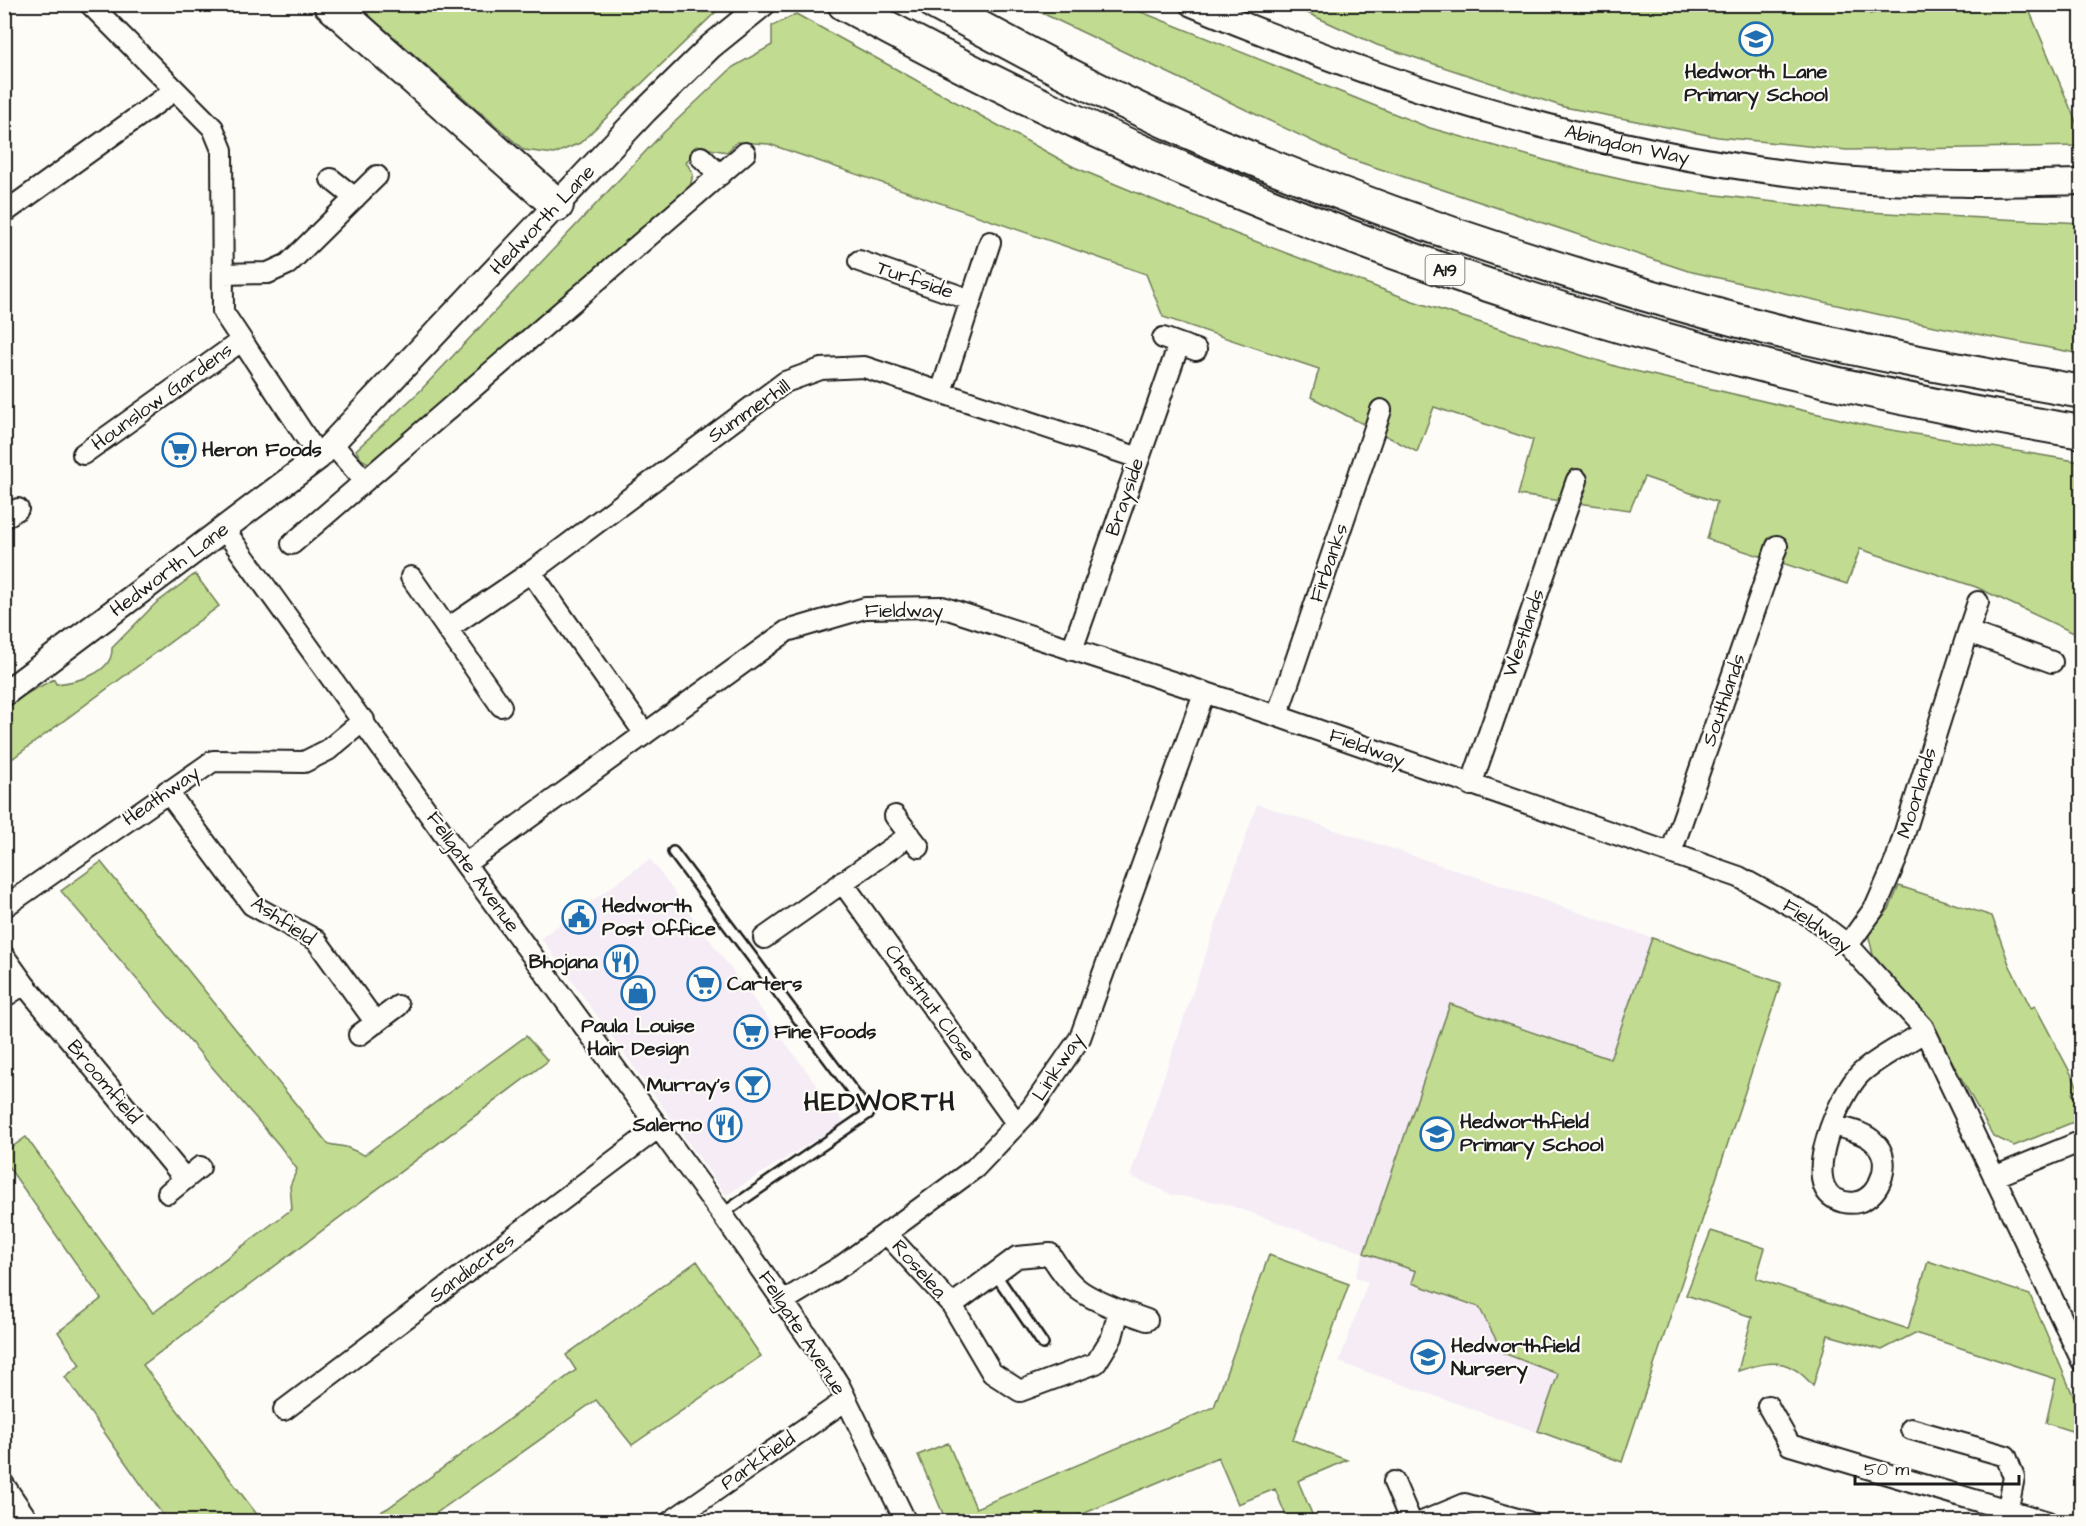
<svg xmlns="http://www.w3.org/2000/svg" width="2086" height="1526" viewBox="0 0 2086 1526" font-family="'Architects Daughter',sans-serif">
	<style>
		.built { fill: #f5ecf6 }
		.green { fill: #c1db91; stroke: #6e7c56; stroke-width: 1.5 }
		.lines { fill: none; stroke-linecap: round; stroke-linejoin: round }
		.service-casing { stroke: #1c1c1c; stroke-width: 14 }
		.minor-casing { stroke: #1c1c1c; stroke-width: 24 }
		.tertiary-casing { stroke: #1c1c1c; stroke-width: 28 }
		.trunk-casing { stroke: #1c1c1c; stroke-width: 36 }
		.service { stroke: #fdfcf7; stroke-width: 9 }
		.minor { stroke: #fdfcf7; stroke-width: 20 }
		.tertiary { stroke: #fdfcf7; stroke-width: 24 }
		.trunk { stroke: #fdfcf7; stroke-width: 32 }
		.labels { text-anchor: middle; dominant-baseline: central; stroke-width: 4.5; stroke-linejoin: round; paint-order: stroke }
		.shield { fill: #fdfcf7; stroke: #605f5e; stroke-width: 1.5 }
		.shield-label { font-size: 18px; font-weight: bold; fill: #1c1c1c }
		.poi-label { font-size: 20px; font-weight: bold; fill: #1c1c1c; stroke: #fdfcf7; text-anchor: start }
		.street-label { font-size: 20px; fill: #1c1c1c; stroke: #fdfcf7 }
		.district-label { font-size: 26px; font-weight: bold; letter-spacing: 1.5px; fill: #1c1c1c; stroke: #fdfcf7 }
	</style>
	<rect width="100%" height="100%" fill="#fdfcf7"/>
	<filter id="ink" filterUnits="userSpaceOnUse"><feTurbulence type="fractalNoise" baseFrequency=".0167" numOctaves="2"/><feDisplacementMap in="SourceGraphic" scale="12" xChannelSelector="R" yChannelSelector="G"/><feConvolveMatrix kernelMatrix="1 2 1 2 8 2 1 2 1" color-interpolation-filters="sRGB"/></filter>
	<g filter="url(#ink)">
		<path class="built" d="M1257,804L1474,876L1781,983L1622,1462L1339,1362L1368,1282L1355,1277L1364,1253L1223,1203L1173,1195L1130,1176Z
			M650,859L844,1122L726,1195L541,938Z"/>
		<path class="green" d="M357,5H723L580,143L554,154L524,150Z
			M1025,5H1124L1430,128L1580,170L1659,188L1848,211L2081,223V354L1903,320L1688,271L1350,159Z
			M1867,5L1870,14L1904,5H2027L2077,124H2081V146L1847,150L1718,137L1564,107L1377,45L1290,5Z
			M796,14L1074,167L1236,234L1413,301L1618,367L1874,427L2081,462V633L2078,635L1976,587L1860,549L1847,584L1707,539L1717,502L1644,477L1630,510L1518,495L1533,440L1434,407L1417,452L1311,397L1319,369L1163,317L1146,274L769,144L737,142L727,152L704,148L686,162L693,174L690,187L390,452L368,463L361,459L356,450L419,392L661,135L733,67L772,45V26Z
			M195,574L219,606L5,764V709L24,695L54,679L56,684C76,682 113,674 112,648L155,604Z
			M101,862L328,1144L346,1147L364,1155L526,1036L548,1061L143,1365L262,1521H167L65,1377L80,1365L58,1332L101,1299L5,1162V1152L26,1137L153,1313L292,1209L290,1186L297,1169L279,1145L61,891Z
			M1899,886L1992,916L2009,964L2031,1008L2035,1006L2079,1089L2072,1093L2081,1113V1119L2014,1146L1993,1136L1932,1025L1873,955L1868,933L1889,909Z
			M1652,938L1781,983L1622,1462L1538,1431L1558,1374L1503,1353L1479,1307L1412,1283L1416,1271L1364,1253L1450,1004L1610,1059Z
			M1711,1231L1765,1248L1756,1278L1908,1329L1928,1261L2030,1295L2081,1414V1434L2046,1423L2056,1379L1915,1333L1882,1350L1828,1335L1813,1386C1789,1357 1772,1360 1738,1371L1752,1317L1686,1295Z
			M1269,1255L1349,1284L1293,1440L1347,1460L1298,1481L1315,1521H1288L1275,1489L1238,1504L1218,1457L1066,1521H946L918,1455L948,1443L976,1508L1214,1407Z
			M697,1261L761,1356L632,1445L596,1400L425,1521H364L388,1508L576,1370L566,1355Z"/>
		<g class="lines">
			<defs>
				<path id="service" d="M673,852L869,1113L722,1214
					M994,1272L1043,1344"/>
				<path id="minor" d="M90,4L213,128L222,150L223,312L319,457
					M701,157L720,175
					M331,179L355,198
					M4,213L175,90
					M859,261L971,300
					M223,274L268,273L288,264L377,176
					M1163,338L1196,350
					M941,392L990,242
					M332,444L365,481
					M83,454L241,341
					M4,518L18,509
					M224,529L465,864L722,1214L817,1350L839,1385L906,1522
					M292,544L745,153
					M411,577L501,706
					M447,629L531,572
					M1968,632L1978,602
					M1072,650L1179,344
					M1277,716L1381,410
					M645,734L531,572L785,382L821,369L864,367L1139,458
					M1471,785L1577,480
					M167,791L252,905L316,940L376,1023
					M895,816L919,847
					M1671,853L1777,546
					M465,864L787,631L865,608L942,607L1277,716L1739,877L1810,916L1848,945L1923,1027L2082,1361
					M842,882L1017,1124
					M4,907L213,761L304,762L328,750L364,720
					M764,938L910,835
					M1848,945L1876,906L1896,860L1968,632L2052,662
					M4,956L24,984
					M4,997L24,984L185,1179
					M359,1035L398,1006
					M1833,1125C1846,1129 1865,1132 1875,1143C1893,1160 1881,1196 1858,1202C1850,1204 1842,1202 1836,1199C1800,1183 1840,1094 1860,1074C1878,1057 1905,1045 1925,1031
					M1994,1177L2082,1141
					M168,1193L200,1167
					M886,1233L952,1305L1017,1257L1050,1254C1071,1289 1082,1295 1119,1310L1112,1337L1096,1363L1020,1391L992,1373L952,1305
					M782,1302L843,1265L975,1168L1031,1109L1080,1038L1204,693
					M1119,1310L1147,1320
					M1768,1406L1790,1445L2048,1522
					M284,1410L659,1127
					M1911,1429L2006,1456L2014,1477L2008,1508
					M1394,1482L1411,1522
					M4,1485L29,1522
					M670,1522L846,1400
					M1422,1522L1465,1504L1528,1522"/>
				<g id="tertiary">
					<path id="s1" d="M1192,4C1401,91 1616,159 1842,179C1922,186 2002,184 2082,182"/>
					<path id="s2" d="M4,694L319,457L645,111L710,47L763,4"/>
				</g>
				<path id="trunk" d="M330,4L557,205
					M844,4C1229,215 1649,361 2082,432
					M936,4C1031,55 1126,107 1226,148C1395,218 1570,276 1747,323C1857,352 1969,372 2082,392"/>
			</defs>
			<use href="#service" class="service-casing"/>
			<use href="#minor" class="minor-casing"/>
			<use href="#tertiary" class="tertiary-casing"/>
			<use href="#trunk" class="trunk-casing"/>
			<use href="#service" class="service"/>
			<use href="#minor" class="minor"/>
			<use href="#tertiary" class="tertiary"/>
			<use href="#trunk" class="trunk"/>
		</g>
	</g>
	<defs>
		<symbol id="school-ring" viewBox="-11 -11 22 22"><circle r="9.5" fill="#fdfcf7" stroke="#1f6fb2" stroke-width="1.5"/><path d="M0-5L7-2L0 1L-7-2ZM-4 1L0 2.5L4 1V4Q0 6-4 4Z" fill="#1f6fb2"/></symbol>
		<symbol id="supermarket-ring" viewBox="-11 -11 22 22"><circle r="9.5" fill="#fdfcf7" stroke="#1f6fb2" stroke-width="1.5"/><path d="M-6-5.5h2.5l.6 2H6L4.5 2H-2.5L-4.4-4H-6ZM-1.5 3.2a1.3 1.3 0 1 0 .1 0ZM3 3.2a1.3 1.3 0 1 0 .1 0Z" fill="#1f6fb2"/></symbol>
		<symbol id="civic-ring" viewBox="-11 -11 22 22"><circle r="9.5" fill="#fdfcf7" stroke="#1f6fb2" stroke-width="1.5"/><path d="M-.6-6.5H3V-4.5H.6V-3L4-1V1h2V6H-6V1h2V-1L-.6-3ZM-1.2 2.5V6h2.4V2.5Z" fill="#1f6fb2"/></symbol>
		<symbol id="restaurant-ring" viewBox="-11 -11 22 22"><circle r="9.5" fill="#fdfcf7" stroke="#1f6fb2" stroke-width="1.5"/><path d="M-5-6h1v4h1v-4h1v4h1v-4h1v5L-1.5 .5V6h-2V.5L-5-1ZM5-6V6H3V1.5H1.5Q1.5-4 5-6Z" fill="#1f6fb2"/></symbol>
		<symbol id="shop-ring" viewBox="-11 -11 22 22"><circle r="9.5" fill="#fdfcf7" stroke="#1f6fb2" stroke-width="1.5"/><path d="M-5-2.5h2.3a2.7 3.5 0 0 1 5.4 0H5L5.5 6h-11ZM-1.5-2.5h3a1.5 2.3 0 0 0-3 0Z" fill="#1f6fb2"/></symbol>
		<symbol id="bar-ring" viewBox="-11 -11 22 22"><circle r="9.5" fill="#fdfcf7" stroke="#1f6fb2" stroke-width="1.5"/><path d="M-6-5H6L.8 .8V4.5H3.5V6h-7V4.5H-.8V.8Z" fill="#1f6fb2"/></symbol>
	</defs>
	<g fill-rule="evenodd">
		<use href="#school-ring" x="1737" y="20" width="38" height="38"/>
		<use href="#supermarket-ring" x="160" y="431" width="38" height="38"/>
		<use href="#civic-ring" x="560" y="898" width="38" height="38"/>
		<use href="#restaurant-ring" x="602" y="943" width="38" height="38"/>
		<use href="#supermarket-ring" x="685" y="965" width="38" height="38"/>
		<use href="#shop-ring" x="619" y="974" width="38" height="38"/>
		<use href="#supermarket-ring" x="732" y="1013" width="38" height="38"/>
		<use href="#bar-ring" x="734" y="1066" width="38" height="38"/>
		<use href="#restaurant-ring" x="706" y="1106" width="38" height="38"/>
		<use href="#school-ring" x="1418" y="1115" width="38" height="38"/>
		<use href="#school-ring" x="1409" y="1338" width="38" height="38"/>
	</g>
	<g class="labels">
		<rect class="shield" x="1425.5" y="255" width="39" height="30" rx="4.5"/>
		<g class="shield-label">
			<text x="1445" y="270">A19</text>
		</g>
		<g class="poi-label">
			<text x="1756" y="72" text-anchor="middle">Hedworth Lane<tspan x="1756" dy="23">Primary School</tspan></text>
			<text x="202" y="450">Heron Foods</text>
			<text x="602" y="906">Hedworth<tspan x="602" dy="23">Post Office</tspan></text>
			<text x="598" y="962" text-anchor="end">Bhojana</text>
			<text x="727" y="984">Carters</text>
			<text x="638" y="1026" text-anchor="middle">Paula Louise<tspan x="638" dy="23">Hair Design</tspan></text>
			<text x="774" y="1032">Fine Foods</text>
			<text x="730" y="1085" text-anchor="end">Murray's</text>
			<text x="1460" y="1122">Hedworthfield<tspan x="1460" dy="23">Primary School</tspan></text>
			<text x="702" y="1125" text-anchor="end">Salerno</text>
			<text x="1451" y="1346">Hedworthfield<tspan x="1451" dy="23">Nursery</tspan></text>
		</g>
		<g class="street-label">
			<text stroke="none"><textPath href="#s1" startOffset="458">Abingdon Way</textPath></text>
			<text stroke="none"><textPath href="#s2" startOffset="720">Hedworth Lane</textPath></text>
			<text transform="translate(915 280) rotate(19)">Turfside</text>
			<text transform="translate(162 397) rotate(-36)">Hounslow Gardens</text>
			<text transform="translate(749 411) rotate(-35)">Summerhill</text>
			<text transform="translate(1125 497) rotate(-71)">Brayside</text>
			<text transform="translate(1329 563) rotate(-71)">Firbanks</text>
			<text stroke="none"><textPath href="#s2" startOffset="207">Hedworth Lane</textPath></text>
			<text x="904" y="611">Fieldway</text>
			<text transform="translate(1524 633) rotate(-71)">Westlands</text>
			<text transform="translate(1724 700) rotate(-71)">Southlands</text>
			<text transform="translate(1367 748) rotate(20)">Fieldway</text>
			<text transform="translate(1917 793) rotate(-73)">Moorlands</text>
			<text transform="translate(161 796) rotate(-35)">Heathway</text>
			<text transform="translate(473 872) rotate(54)">Fellgate Avenue</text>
			<text transform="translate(283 921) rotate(34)">Ashfield</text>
			<text transform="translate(1817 926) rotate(35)">Fieldway</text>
			<text transform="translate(930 1003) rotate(54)">Chestnut Close</text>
			<text transform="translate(1058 1067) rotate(-57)">Linkway</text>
			<text transform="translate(104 1082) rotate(50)">Broomfield</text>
			<text transform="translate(472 1268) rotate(-37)">Sandiacres</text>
			<text transform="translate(919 1269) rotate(48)">Roselea</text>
			<text transform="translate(802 1333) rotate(57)">Fellgate Avenue</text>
			<text transform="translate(758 1461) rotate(-35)">Parkfield</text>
		</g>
		<g class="district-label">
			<text x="880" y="1102">HEDWORTH</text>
		</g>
	</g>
	<rect width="2086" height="1526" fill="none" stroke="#fdfcf7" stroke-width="24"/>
	<rect x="12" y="12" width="2062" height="1502" fill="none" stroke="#1c1c1c" stroke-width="2" filter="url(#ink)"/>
	<path d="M1855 1475v9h164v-9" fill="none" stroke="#1c1c1c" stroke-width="3"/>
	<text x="1864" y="1475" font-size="18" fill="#1c1c1c" stroke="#fdfcf7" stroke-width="4.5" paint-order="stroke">50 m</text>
</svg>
